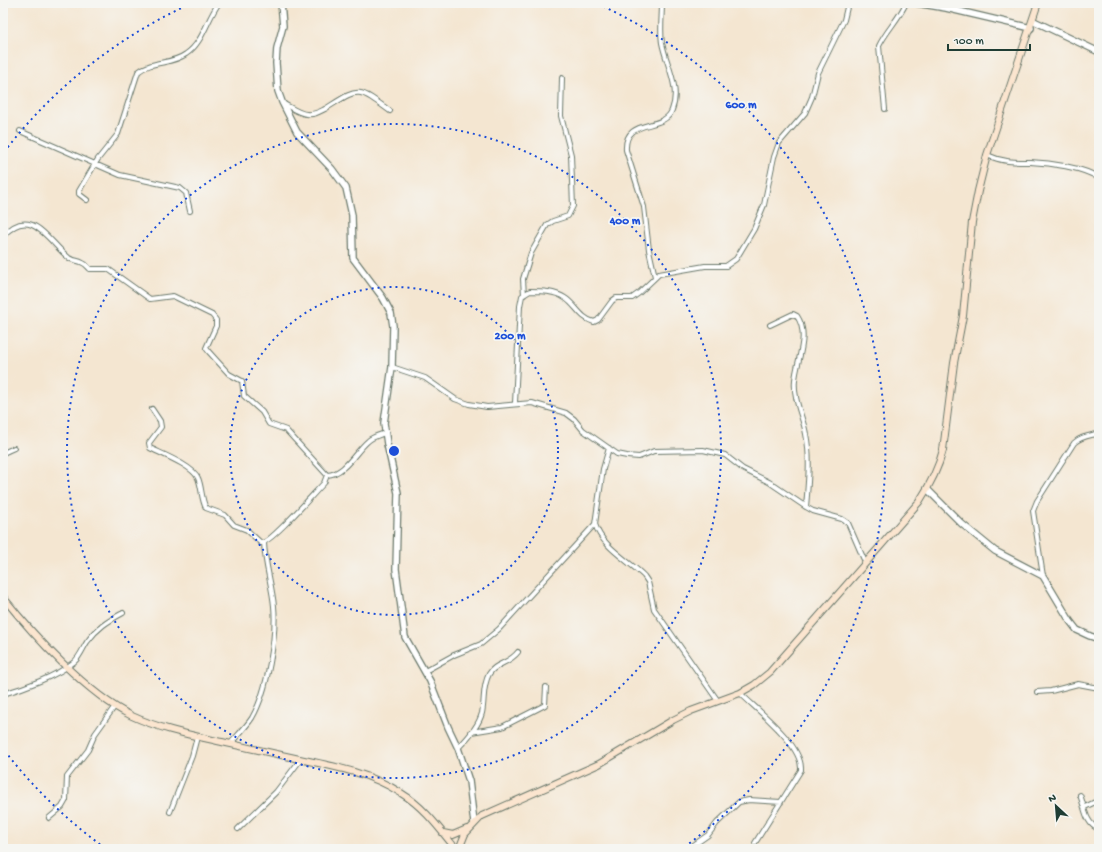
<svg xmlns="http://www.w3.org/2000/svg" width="1102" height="852" viewBox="0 0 1102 852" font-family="'Gochi Hand',sans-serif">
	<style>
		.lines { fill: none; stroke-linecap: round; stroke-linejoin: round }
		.minor-casing { stroke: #6a786b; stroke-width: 6 }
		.tertiary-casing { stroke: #6a786b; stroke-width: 8 }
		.secondary-casing { stroke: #6a786b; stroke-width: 8 }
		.minor { stroke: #fff; stroke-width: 4 }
		.tertiary { stroke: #fff; stroke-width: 5.5 }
		.secondary { stroke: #fbe5cf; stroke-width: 6 }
		.ring { fill: none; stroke: #1d4ed8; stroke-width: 2; stroke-dasharray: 2 4 }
		.centre { fill: #1d4ed8; stroke: #f6f6f2; stroke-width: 2 }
		.ring-label { font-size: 12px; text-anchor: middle; font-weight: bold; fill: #1d4ed8; stroke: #f6f6f2; stroke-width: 3.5; stroke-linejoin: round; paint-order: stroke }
	</style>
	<rect width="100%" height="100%" fill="#f6f6f2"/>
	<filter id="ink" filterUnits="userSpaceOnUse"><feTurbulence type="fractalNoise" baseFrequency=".025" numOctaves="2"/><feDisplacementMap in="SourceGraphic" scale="8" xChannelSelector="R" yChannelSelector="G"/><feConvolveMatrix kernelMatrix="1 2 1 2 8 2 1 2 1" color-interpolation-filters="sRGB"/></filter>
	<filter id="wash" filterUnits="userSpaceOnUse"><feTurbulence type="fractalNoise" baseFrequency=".012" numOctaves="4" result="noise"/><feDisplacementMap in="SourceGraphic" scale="16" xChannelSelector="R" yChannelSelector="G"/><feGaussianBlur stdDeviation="0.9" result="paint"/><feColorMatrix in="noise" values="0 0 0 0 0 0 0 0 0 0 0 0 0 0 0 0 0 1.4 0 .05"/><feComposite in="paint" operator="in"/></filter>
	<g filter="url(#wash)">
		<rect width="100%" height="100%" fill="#f4e6d1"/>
	</g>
	<g filter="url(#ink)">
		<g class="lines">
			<defs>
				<path id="minor" d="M282,103C289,106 299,114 307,114C314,115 319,112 325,109C359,88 356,86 390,111
					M885,109L879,46C886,31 899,19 906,3
					M20,131L120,175L180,188L186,193L190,211
					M987,155C1002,162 1014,162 1030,162C1049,163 1083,167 1099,178
					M87,200L79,194V191L98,159L118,134L138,72C152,60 171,65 186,54C203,43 207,19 219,3
					M3,236C31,204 48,241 69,258C73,261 78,260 83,263C86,264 88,267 90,269H108L150,299L173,296L212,315L216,320V326L206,348L209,352L229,374L242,381L244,396L262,412L269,424L286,430L327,475C345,474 355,452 368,441C372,437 380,435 385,433
					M655,277L649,250L644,207L626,150C624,117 664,132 672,110C681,88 666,64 662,43C660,30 662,16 662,3
					M524,295L523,279L531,253L547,225L553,221L568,216L573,206L571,155L561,116L562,78
					M770,325L793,314L797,316C810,335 797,359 795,380C793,399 803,417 806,434C811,458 808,483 806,507
					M392,367L425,378L455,399L469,404L487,407L532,403L566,413L574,419L583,430L617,454L627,456L639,457L654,451L703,450L725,455L743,469L769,482L806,507L813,511L842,519L848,523L865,562
					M515,403L520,306L522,296L530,291C541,291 555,291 565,298C576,305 580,318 594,322L598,320L612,301L616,298H632L639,293L659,274L705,266H726L736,259L754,229L764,205L774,157L779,143L805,113L812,97L818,73L844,20L848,3
					M152,409L160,421L161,427L149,443L150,448C162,454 193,466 198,478C202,487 201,499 206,508L225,515L234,525L247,530L261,543C270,544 315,492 324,483L327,475
					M609,448L603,469L595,524C602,547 628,560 644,576L648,582L654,609L718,701
					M3,453L14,448
					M1043,576L1033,511L1037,501L1074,443C1080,437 1088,436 1096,434L1099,436
					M425,671L454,655L481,644L499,629L595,524
					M1037,692L1051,691L1078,684L1099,688
					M740,693C757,710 803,745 801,770L755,843
					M3,694C24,688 57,676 74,662C80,657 83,648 87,642C97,628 108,621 123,613
					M471,732L502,727L545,705L546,687
					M230,744C237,736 246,727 252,718C267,692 277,637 274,606C272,585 265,565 264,543
					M458,748C466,740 479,725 482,713C485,699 482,687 489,674C495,663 509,664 518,652
					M1080,795C1085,807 1085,824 1099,829
					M1085,807L1099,800
					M170,812L192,756L197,737
					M49,818L62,807L66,800L67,777L88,750L95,734L115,706
					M238,829L276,792L301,759
					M688,849L708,835L717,823L739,802L749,800L781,802"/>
				<path id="tertiary" d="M281,3L283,26L277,48L276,63L278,91L282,102L297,132L332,169L346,188L352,215L353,258L383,298L391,313L393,326L392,367L384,423L387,444L398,493L396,569L405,637L430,681L448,727L458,748L469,781L474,823
					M916,3L946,8L1031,28
					M1034,21L1099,52
					M927,489L962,524L995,551L1043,576L1070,621L1077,630L1090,636L1099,639"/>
				<path id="secondary" d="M3,597C34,636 87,694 132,716C160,729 191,735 222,742C249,748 277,754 304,760C338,767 372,774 401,793C424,807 439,828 456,849
					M443,833L453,835L467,829
					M459,849L465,834L482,816L599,764L673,720L691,711L740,693L754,685L770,672L919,502C930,485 938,470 943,450L954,363L963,316L972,222L978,191L987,155L1038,3"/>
			</defs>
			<use href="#minor" class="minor-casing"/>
			<use href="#tertiary" class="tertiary-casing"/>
			<use href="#secondary" class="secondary-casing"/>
			<use href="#minor" class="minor"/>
			<use href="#tertiary" class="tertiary"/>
			<use href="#secondary" class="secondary"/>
		</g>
	</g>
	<g class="ring">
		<circle cx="394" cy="451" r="164"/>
		<circle cx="394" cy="451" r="327"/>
		<path d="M105 848A491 491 0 0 1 4 750M4 152A491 491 0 0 1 190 4M598 4A491 491 0 0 1 683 848"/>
	</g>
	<circle cx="394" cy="451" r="6" class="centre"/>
	<g class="ring-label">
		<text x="741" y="108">600 m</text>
		<text x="625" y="224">400 m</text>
		<text x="510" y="339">200 m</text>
	</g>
	<rect width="1102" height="852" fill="none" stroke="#f6f6f2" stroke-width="16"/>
	<g transform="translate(1056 806) rotate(334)" stroke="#f6f6f2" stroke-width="3" paint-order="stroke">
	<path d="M0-3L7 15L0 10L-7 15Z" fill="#1f3d34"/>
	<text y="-6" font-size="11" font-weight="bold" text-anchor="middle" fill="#1f3d34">N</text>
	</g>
	<path d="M948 44v6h82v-6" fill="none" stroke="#1f3d34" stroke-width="2"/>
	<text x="954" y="44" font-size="12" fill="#1f3d34" stroke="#f6f6f2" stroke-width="3" paint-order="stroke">100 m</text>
</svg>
